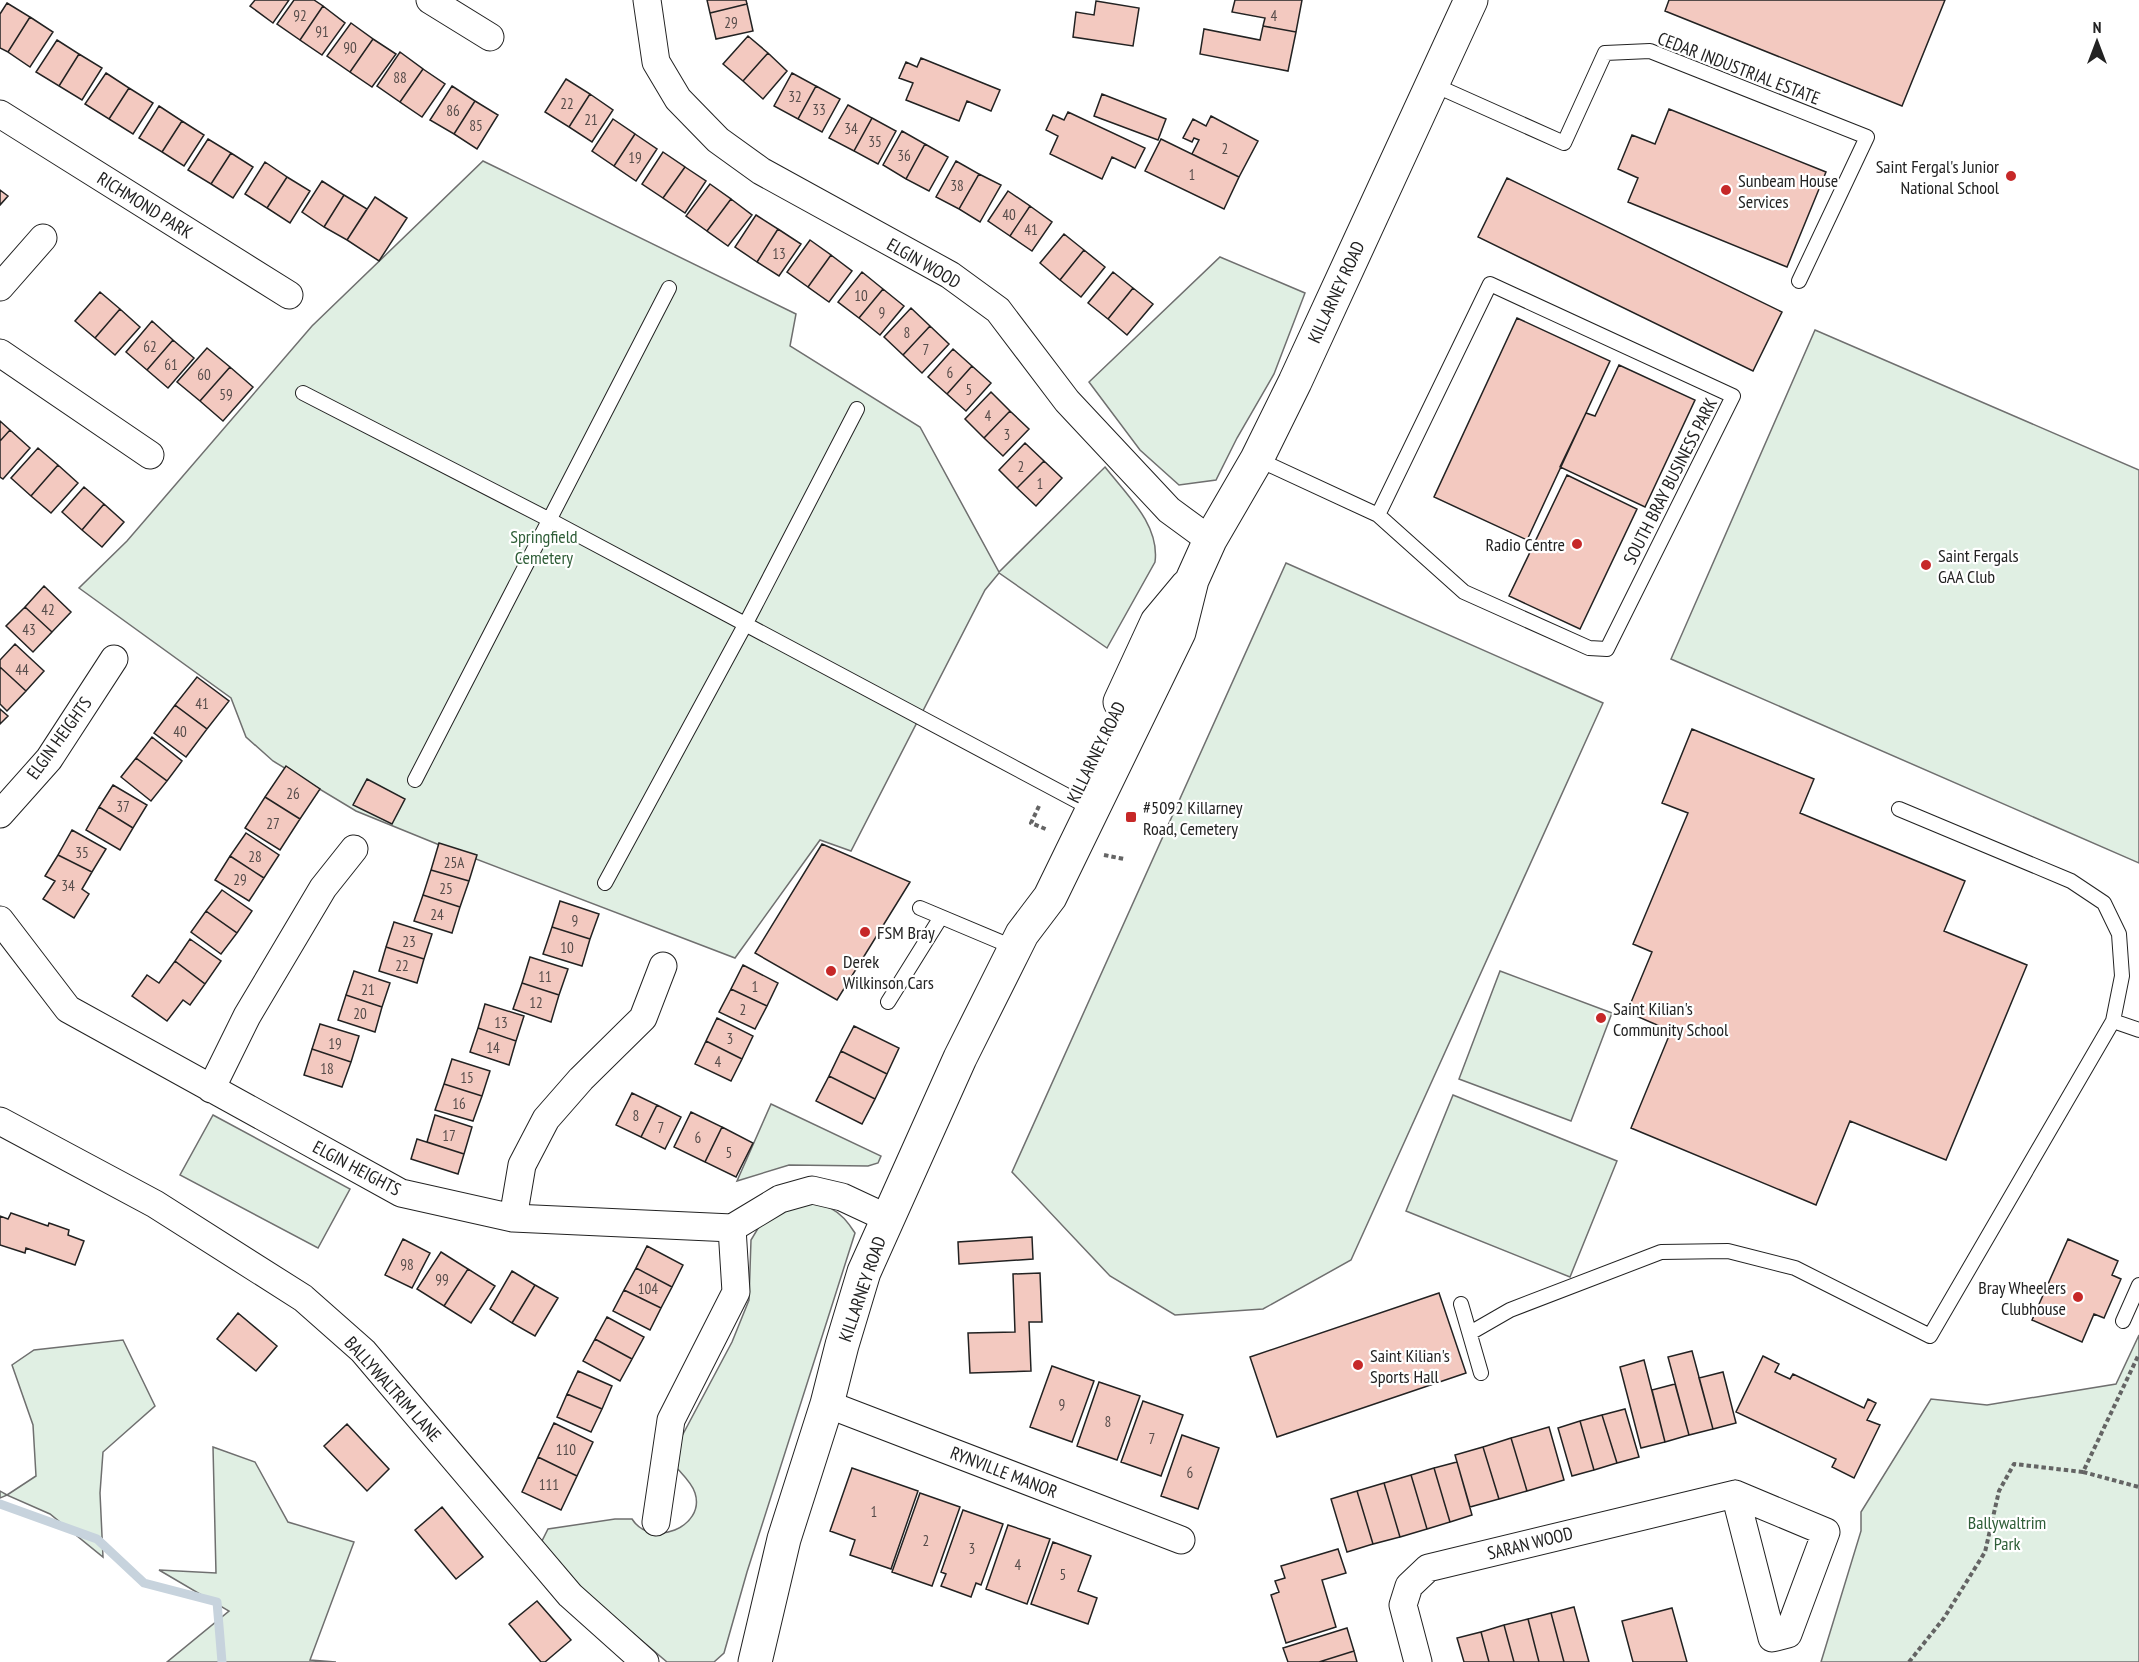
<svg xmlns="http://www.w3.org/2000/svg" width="2139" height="1662" viewBox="0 0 2139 1662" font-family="'PT Sans Narrow',sans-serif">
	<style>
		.green { fill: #e0efe3; stroke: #6f6f6f; stroke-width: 1.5 }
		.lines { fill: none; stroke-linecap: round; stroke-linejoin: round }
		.stream { stroke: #c7d3dd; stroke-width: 9 }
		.building { fill: #f3c9c0; stroke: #222; stroke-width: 1.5 }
		.lane-casing { stroke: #222; stroke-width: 16 }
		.street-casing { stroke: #222; stroke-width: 29 }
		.secondary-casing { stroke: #222; stroke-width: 35 }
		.path { stroke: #646464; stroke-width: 4; stroke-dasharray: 4.5 3; stroke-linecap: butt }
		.lane { stroke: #fff; stroke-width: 14 }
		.street { stroke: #fff; stroke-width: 27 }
		.secondary { stroke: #fff; stroke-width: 33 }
		.poi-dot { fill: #c62828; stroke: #fff; stroke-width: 2 }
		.labels { text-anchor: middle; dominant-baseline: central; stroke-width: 4.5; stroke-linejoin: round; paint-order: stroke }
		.number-label { font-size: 15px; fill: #564c4a }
		.street-label { font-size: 18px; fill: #222; stroke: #fff }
		.poi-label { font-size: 18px; fill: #222; stroke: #fff; text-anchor: start }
		.park-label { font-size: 18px; fill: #2f5e38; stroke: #fff }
	</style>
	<rect width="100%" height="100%" fill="#fff"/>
	<path class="green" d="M483,161L796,314L790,346L920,427L999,572L1105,467C1127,495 1160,525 1155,562L1107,648L999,573L985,590L851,851L820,840L735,958L442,846L356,811L273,761L246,737L231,698L79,588L127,541L312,326Z
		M1220,257L1305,293L1274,374L1237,438L1216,480L1179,485L1140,450L1089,382Z
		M1815,330L2139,470V863L1671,659Z
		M1286,563L1603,703L1351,1260L1263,1309L1175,1315L1110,1276L1012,1172Z
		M1500,971L1612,1013L1571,1121L1459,1079Z
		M1453,1095L1617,1161L1570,1277L1406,1211Z
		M771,1104L881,1156L878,1163L868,1166L789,1165L737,1181Z
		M213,1115L350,1189L318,1248L180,1175Z
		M793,1200C824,1205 837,1204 855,1233L747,1572L724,1653L714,1662H667L561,1572L539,1547L548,1529L615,1519H632C651,1549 706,1527 695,1493C692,1483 682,1474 675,1466L682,1436L732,1342L749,1300L751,1240L760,1225Z
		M2139,1335V1662H1821L1861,1531V1512L1931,1399L1987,1405L2116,1384Z
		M123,1340L155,1406L103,1452L100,1493L103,1557L50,1514L7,1495L0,1498V1491L7,1495L36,1476L33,1425L12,1365L34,1350Z
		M213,1447L255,1462L288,1522L354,1542L310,1660L336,1662H167L229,1611L159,1570L216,1573Z"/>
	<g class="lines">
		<path class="stream" d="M0,1504L97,1539L144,1583L217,1602L222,1662"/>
	</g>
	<path class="building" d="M255,0H289L273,23L250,6Z
		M294,0H314L323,6L300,40L277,24Z
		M707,0H746L747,4L710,13Z
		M1235,0H1302L1296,32L1263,26L1265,18L1232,12Z
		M1669,0H1945L1902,106L1665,11Z
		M1096,1L1139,8L1133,46L1073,37L1076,12L1094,15Z
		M7,3L30,17L8,52L0,48V14Z
		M747,4L753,31L716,39L710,13Z
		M323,6L345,23L322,55L300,40Z
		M30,17L53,32L30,67L8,52Z
		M351,23L373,39L350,72L327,56Z
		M1263,26L1296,32L1288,71L1200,54L1204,29L1260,40Z
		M748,36L768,53L743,81L723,64Z
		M373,39L396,54L372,87L350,72Z
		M57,40L79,54L59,86L36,72Z
		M400,52L423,69L400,102L377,86Z
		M768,53L787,71L763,99L743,81Z
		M79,54L102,68L82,100L59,86Z
		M921,58L1000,90L991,111L967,101L959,121L906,100L913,83L899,78L906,62L917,67Z
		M423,69L445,84L422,117L400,102Z
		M106,73L129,88L109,119L85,104Z
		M792,73L816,86L798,119L774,106Z
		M566,79L590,94L569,127L545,112Z
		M452,86L475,101L454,134L430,120Z
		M816,86L840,99L822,132L798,119Z
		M129,88L153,103L133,134L109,119Z
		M590,94L613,110L592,142L569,127Z
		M1102,94L1166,119L1158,140L1094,116Z
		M475,101L498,115L477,149L454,134Z
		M848,105L872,118L854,151L829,138Z
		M159,106L182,121L162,152L139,138Z
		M1669,109L1826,172L1787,267L1628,202L1638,178L1618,169L1632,135L1655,144Z
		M1068,112L1145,148L1135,168L1112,157L1102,179L1050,154L1058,136L1046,130L1053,115L1064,120Z
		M1211,116L1258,141L1239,177L1192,154L1199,140L1194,138L1192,142L1183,138L1193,119L1206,126Z
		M872,118L896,131L878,164L854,151Z
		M613,119L635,134L614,166L592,151Z
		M182,121L204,135L184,166L162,152Z
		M902,131L925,144L906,179L883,165Z
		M635,134L657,149L636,181L614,166Z
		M208,139L231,153L211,184L188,170Z
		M1161,139L1239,177L1224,209L1145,171Z
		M925,144L948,157L929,191L906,179Z
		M663,152L685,167L663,198L642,184Z
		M231,153L253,167L233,198L211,184Z
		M956,161L979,174L959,209L936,197Z
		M265,162L287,177L267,208L245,194Z
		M685,167L706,181L685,213L663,198Z
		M979,174L1001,185L980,222L959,209Z
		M287,177L310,191L290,223L267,208Z
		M1507,178L1782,312L1753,371L1478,237Z
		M322,181L344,195L324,227L302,212Z
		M710,184L731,199L707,231L686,216Z
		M0,190L8,196L0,205Z
		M1008,191L1030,206L1010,236L988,221Z
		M344,195L367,209L347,240L324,227Z
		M375,197L407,218L379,261L347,240Z
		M731,199L752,215L728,246L707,231Z
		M1030,206L1052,222L1032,251L1010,236Z
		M756,215L778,229L757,262L735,247Z
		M778,229L801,244L779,276L757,262Z
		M1064,234L1084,250L1060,280L1040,263Z
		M810,240L831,255L808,287L787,272Z
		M1084,250L1105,267L1081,297L1060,280Z
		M831,255L852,271L829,302L808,287Z
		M862,272L883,289L859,318L838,302Z
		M1113,272L1133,288L1108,319L1088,303Z
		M1133,288L1153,304L1127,335L1108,319Z
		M883,289L904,306L880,335L859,318Z
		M100,292L120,309L95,338L75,321Z
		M911,308L930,326L903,355L884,337Z
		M120,309L140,327L115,355L95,338Z
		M1517,318L1610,361L1527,540L1434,497Z
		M152,321L173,340L147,370L126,352Z
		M930,326L949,344L922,373L903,355Z
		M173,340L194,358L168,388L147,370Z
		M207,348L230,367L200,401L177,382Z
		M953,349L972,366L947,394L928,377Z
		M1619,365L1695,400L1645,507L1560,467L1586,413L1595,416Z
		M972,366L991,383L966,411L947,394Z
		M230,367L253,387L223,421L200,401Z
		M991,392L1010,411L984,438L965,419Z
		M1010,411L1029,429L1003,456L984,438Z
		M0,421L10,430L0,441Z
		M10,430L30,448L3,479L0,477V441Z
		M1025,443L1044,461L1017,488L999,470Z
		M38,448L58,465L31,496L11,478Z
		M1044,461L1062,478L1036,506L1017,488Z
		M58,465L78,483L51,513L31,496Z
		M1567,475L1637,509L1580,629L1509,596Z
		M84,487L104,504L82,530L62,512Z
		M104,504L124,522L102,547L82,530Z
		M44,586L71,612L52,632L25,607Z
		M25,607L52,632L33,652L6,626Z
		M15,644L44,671L26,691L0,667V660Z
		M0,667L26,691L7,711L0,704Z
		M197,677L229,701L207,729L175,705Z
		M175,705L207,729L186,757L154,733Z
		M0,709L8,716L0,724Z
		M1692,729L1814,779L1800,813L1965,881L1944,931L2027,965L1946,1160L1850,1121L1816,1205L1631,1128L1671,1031L1627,1012L1652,952L1633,944L1688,813L1662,803Z
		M152,737L182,761L167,781L136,758Z
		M136,758L167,781L151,801L121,777Z
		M286,766L320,789L300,819L265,797Z
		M367,779L405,799L392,824L353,805Z
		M113,785L147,805L133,828L99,807Z
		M265,797L300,819L280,850L245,828Z
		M99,807L133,828L120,850L86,830Z
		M72,830L106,849L92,872L58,855Z
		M246,833L279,855L264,878L230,856Z
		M439,843L477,855L469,881L431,870Z
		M822,844L910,882L837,1000L755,953Z
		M58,855L92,872L82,889L89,894L74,918L43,899L55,881L45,876Z
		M230,856L264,878L249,901L215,880Z
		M431,870L469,881L460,907L423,895Z
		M222,890L252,911L237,933L206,911Z
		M423,895L460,907L452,933L414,921Z
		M560,901L599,914L590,939L552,927Z
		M206,911L237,933L221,954L191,932Z
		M394,922L432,934L424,959L386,947Z
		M552,927L590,939L582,966L543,954Z
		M190,939L221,961L205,984L175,961Z
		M386,947L424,959L417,983L379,971Z
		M530,957L568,969L559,995L522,983Z
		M175,961L205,984L190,1005L183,1000L167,1021L132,996L147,975L159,983Z
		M743,965L778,983L767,1006L731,989Z
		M354,971L390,983L382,1007L346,995Z
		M522,983L559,995L551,1022L513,1009Z
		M731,989L767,1006L755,1029L719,1012Z
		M346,995L382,1007L375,1032L338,1020Z
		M485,1004L524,1016L516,1041L478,1028Z
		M717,1018L753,1036L742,1059L706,1041Z
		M320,1024L359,1036L351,1062L312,1049Z
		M854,1026L899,1048L887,1074L841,1051Z
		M478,1028L516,1041L509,1065L470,1052Z
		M706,1041L742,1059L731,1081L695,1064Z
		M312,1049L351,1062L342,1087L304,1075Z
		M841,1051L887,1074L875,1099L829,1076Z
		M452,1059L490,1071L482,1096L444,1084Z
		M829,1076L875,1099L862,1124L816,1101Z
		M444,1084L482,1096L473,1121L435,1110Z
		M632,1093L657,1105L641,1137L616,1125Z
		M657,1105L681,1117L665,1149L641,1137Z
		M691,1112L722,1127L705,1162L674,1147Z
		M435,1115L472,1127L464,1154L427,1142Z
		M722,1127L753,1143L736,1177L705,1162Z
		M417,1139L464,1154L458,1174L411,1159Z
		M11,1213L48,1226L49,1223L69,1230L68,1235L84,1241L75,1265L26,1248L25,1253L0,1245V1216L8,1219Z
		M1032,1237L1033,1259L959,1264L958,1242Z
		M403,1239L430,1253L412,1288L385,1275Z
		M2068,1239L2118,1261L2112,1275L2121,1279L2104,1318L2094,1314L2082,1342L2032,1320Z
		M647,1246L683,1265L672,1287L636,1268Z
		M441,1252L468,1269L444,1306L417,1289Z
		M636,1268L672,1287L661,1308L624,1290Z
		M468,1269L495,1286L471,1323L444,1306Z
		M512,1271L535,1285L512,1323L490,1309Z
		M1040,1273L1042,1322H1029L1031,1371L970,1373L968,1333L1015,1332L1013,1274Z
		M535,1285L558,1298L535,1336L512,1323Z
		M624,1290L661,1308L650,1330L613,1311Z
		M1439,1293L1466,1373L1277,1437L1250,1357Z
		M238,1313L277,1346L256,1371L217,1339Z
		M607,1317L644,1337L632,1359L595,1339Z
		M595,1339L632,1359L620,1381L583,1361Z
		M1692,1351L1713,1429L1689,1435L1668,1357Z
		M1763,1356L1779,1364L1775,1372L1790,1379L1793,1374L1864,1408L1868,1399L1876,1403L1867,1420L1880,1425L1854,1478L1832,1467L1836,1459L1736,1412Z
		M1644,1360L1665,1442L1641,1448L1620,1367Z
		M1052,1366L1094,1381L1072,1442L1030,1427Z
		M578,1371L612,1386L602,1409L567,1394Z
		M1723,1372L1736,1423L1713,1429L1699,1378Z
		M1099,1382L1140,1396L1117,1460L1077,1446Z
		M1675,1384L1689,1435L1665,1442L1652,1390Z
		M567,1394L602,1409L591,1432L557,1417Z
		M1143,1401L1183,1415L1161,1476L1121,1462Z
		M1625,1409L1639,1457L1617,1463L1602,1415Z
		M1602,1415L1617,1463L1594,1470L1580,1421Z
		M1580,1421L1594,1470L1572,1476L1558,1428Z
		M554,1423L593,1442L577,1476L538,1457Z
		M347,1424L389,1469L367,1491L324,1446Z
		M1549,1427L1564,1480L1527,1491L1511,1438Z
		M1182,1435L1219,1448L1198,1509L1161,1496Z
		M1511,1438L1527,1491L1499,1499L1483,1447Z
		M1483,1447L1499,1499L1470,1507L1455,1455Z
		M538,1457L577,1476L561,1510L522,1492Z
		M1457,1462L1472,1515L1450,1522L1434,1468Z
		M852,1468L918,1491L891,1569L850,1555L855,1540L830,1531Z
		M1434,1468L1450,1522L1427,1529L1411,1475Z
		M1411,1475L1427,1529L1400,1537L1384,1483Z
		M1384,1483L1400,1537L1373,1544L1357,1491Z
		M1357,1491L1373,1544L1347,1552L1331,1499Z
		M920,1493L960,1507L932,1586L892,1572Z
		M442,1507L483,1557L456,1579L415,1530Z
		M963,1510L1003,1524L981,1585L976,1583L971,1597L941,1586L946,1574L941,1572Z
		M1008,1525L1050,1539L1027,1604L986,1589Z
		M1053,1542L1091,1556L1078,1591L1097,1598L1088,1624L1031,1604Z
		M1338,1549L1346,1573L1322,1580L1336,1627L1286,1643L1271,1595L1279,1592L1275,1581L1285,1578L1281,1566Z
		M537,1601L571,1640L545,1662H541L509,1624Z
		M1574,1607L1589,1662H1564L1551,1613Z
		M1672,1608L1687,1662H1633L1622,1621Z
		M1551,1613L1564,1662H1539L1528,1619Z
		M1528,1619L1539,1662H1514L1504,1625Z
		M1504,1625L1514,1662H1489L1481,1632Z
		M1347,1628L1354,1651L1319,1662H1288L1283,1648Z
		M1481,1632L1489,1662H1464L1457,1638Z
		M1354,1651L1357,1662H1319Z"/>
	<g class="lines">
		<defs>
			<path id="lane" d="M1432,84L1564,143L1605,53L1650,51L1867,137L1799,281
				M303,393L550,520L1092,809
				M1257,459L1378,515L1464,592L1589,648L1607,649L1733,396L1490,284L1378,515
				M415,780L669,288
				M605,883L745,625L857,409
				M920,908L1015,948
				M888,1002L941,917
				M2113,1021L2139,1030
				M1461,1304L1481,1373
				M2123,1321L2139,1285
				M1470,1333L1510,1310L1661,1252L1728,1251L1795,1268L1930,1336L2113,1021L2122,976L2119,934L2104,903L2071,881L1899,809"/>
			<path id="street" d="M430,0L490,37
				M647,0L656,62L678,99L718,140L761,171L950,275L998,310L1067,401L1169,510L1210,540
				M0,114L289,295
				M0,287L43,238
				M0,353L150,455
				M0,814L49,759L114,659
				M0,920L68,1009L401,1193L513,1218L732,1228L780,1199L812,1190L842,1197L887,1218
				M211,1089L247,1016L323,888L354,849
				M0,1121L155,1204L303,1298L363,1351L570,1595L645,1662
				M513,1218L522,1165L546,1119L581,1079L643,1018L663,966
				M827,1404L1181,1540
				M656,1522L671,1420L736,1292L732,1228
				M1418,1662L1403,1605L1409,1586L1428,1568L1735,1494L1826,1532L1788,1634L1772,1638L1735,1494"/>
			<path id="secondary" d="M1120,702L1157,622L1187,586
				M755,1662L784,1539L827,1404L842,1345L864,1272L960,1058L1022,934L1050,897L1179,632L1192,580L1210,540L1257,459L1295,382L1471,0"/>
		</defs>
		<use href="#lane" class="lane-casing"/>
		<use href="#street" class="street-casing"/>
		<use href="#secondary" class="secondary-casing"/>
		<path class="path" d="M1039,806L1031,823L1048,830
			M1104,855L1124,859
			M2083,1472L2139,1487
			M1909,1662L1944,1618L1985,1552L1999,1491L2014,1464L2083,1472L2139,1354"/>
		<use href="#lane" class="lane"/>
		<use href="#street" class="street"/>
		<use href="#secondary" class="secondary"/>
	</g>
	<g class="poi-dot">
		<circle cx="2011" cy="176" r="6"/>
		<circle cx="1726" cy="190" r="6"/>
		<circle cx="1577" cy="544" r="6"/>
		<circle cx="1926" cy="565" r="6"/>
		<rect x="1125" y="811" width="12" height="12" rx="3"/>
		<circle cx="865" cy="932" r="6"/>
		<circle cx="831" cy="971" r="6"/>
		<circle cx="1601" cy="1018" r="6"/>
		<circle cx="2078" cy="1297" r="6"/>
		<circle cx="1358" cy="1365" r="6"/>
	</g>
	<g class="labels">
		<g class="number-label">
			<text x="300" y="15">92</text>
			<text x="1274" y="15">4</text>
			<text x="731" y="22">29</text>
			<text x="322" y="31">91</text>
			<text x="350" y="47">90</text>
			<text x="400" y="77">88</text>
			<text x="795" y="96">32</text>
			<text x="567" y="103">22</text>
			<text x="819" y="109">33</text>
			<text x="453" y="110">86</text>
			<text x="591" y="119">21</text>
			<text x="476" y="125">85</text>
			<text x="851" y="128">34</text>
			<text x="875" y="141">35</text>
			<text x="1225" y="148">2</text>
			<text x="904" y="155">36</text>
			<text x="635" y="157">19</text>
			<text x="1192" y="174">1</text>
			<text x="957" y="185">38</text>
			<text x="1009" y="214">40</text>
			<text x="1031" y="229">41</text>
			<text x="779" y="253">13</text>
			<text x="861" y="295">10</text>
			<text x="882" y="312">9</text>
			<text x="907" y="332">8</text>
			<text x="150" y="346">62</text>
			<text x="926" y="349">7</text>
			<text x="171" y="364">61</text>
			<text x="950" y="372">6</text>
			<text x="204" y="374">60</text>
			<text x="969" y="389">5</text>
			<text x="226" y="394">59</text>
			<text x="988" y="415">4</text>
			<text x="1007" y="434">3</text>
			<text x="1021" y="466">2</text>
			<text x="1040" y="483">1</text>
			<text x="48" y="609">42</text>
			<text x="29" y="629">43</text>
			<text x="22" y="669">44</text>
			<text x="202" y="703">41</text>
			<text x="180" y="731">40</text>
			<text x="293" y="793">26</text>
			<text x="123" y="806">37</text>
			<text x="273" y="823">27</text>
			<text x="82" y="852">35</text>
			<text x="255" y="856">28</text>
			<text x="454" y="862">25A</text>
			<text x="240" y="879">29</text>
			<text x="68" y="885">34</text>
			<text x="446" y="888">25</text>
			<text x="437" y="914">24</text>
			<text x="575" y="920">9</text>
			<text x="409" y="941">23</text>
			<text x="567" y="947">10</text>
			<text x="402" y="965">22</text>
			<text x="545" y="976">11</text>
			<text x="755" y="986">1</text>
			<text x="368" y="989">21</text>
			<text x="536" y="1002">12</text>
			<text x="743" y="1009">2</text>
			<text x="360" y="1013">20</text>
			<text x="501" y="1022">13</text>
			<text x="730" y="1038">3</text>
			<text x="335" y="1043">19</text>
			<text x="493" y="1047">14</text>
			<text x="718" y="1061">4</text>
			<text x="327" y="1068">18</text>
			<text x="467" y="1077">15</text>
			<text x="459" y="1103">16</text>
			<text x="636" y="1115">8</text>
			<text x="661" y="1127">7</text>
			<text x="449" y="1135">17</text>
			<text x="698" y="1137">6</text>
			<text x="729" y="1152">5</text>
			<text x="407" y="1264">98</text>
			<text x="442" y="1279">99</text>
			<text x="648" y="1288">104</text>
			<text x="1062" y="1404">9</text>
			<text x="1108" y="1421">8</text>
			<text x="1152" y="1438">7</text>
			<text x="566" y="1449">110</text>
			<text x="1190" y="1472">6</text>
			<text x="549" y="1484">111</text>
			<text x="874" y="1511">1</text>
			<text x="926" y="1540">2</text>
			<text x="972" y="1548">3</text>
			<text x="1018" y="1564">4</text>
			<text x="1063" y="1574">5</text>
		</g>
		<g class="street-label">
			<text transform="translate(1739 68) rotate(21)">CEDAR INDUSTRIAL ESTATE</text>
			<text transform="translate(145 205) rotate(32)">RICHMOND PARK</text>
			<text transform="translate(924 263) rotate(30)">ELGIN WOOD</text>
			<text transform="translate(1336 292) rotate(-65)">KILLARNEY ROAD</text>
			<text transform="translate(1670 481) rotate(-63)">SOUTH BRAY BUSINESS PARK</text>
			<text transform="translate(59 738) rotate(-54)">ELGIN HEIGHTS</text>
			<text transform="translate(1096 752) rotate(-64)">KILLARNEY ROAD</text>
			<text transform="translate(357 1168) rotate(28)">ELGIN HEIGHTS</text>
			<text transform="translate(862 1289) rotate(-71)">KILLARNEY ROAD</text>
			<text transform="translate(393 1389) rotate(48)">BALLYWALTRIM LANE</text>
			<text transform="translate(1004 1472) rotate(21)">RYNVILLE MANOR</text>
			<text transform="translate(1530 1543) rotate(-14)">SARAN WOOD</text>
		</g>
		<g class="poi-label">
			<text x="1999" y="166" text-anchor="end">Saint Fergal's Junior<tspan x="1999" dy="21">National School</tspan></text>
			<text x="1738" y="180">Sunbeam House<tspan x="1738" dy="21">Services</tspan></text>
			<text x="1565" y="544" text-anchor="end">Radio Centre</text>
			<text x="1938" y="555">Saint Fergals<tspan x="1938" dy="21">GAA Club</tspan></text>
			<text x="1143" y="807">#5092 Killarney<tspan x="1143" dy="21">Road, Cemetery</tspan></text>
			<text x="877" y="932">FSM Bray</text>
			<text x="843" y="961">Derek<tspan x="843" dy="21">Wilkinson Cars</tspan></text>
			<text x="1613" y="1008">Saint Kilian's<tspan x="1613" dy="21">Community School</tspan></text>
			<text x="2066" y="1287" text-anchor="end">Bray Wheelers<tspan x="2066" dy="21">Clubhouse</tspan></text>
			<text x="1370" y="1355">Saint Kilian's<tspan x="1370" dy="21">Sports Hall</tspan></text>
		</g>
		<g class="park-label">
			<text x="544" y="536">Springfield<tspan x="544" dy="21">Cemetery</tspan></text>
			<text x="2007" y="1522">Ballywaltrim<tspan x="2007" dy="21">Park</tspan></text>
		</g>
	</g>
	<g transform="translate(2097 42)" stroke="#ffffff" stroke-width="4.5" paint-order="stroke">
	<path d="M0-4.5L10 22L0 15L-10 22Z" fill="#222222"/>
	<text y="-9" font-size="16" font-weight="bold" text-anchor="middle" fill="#222222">N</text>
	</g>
</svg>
